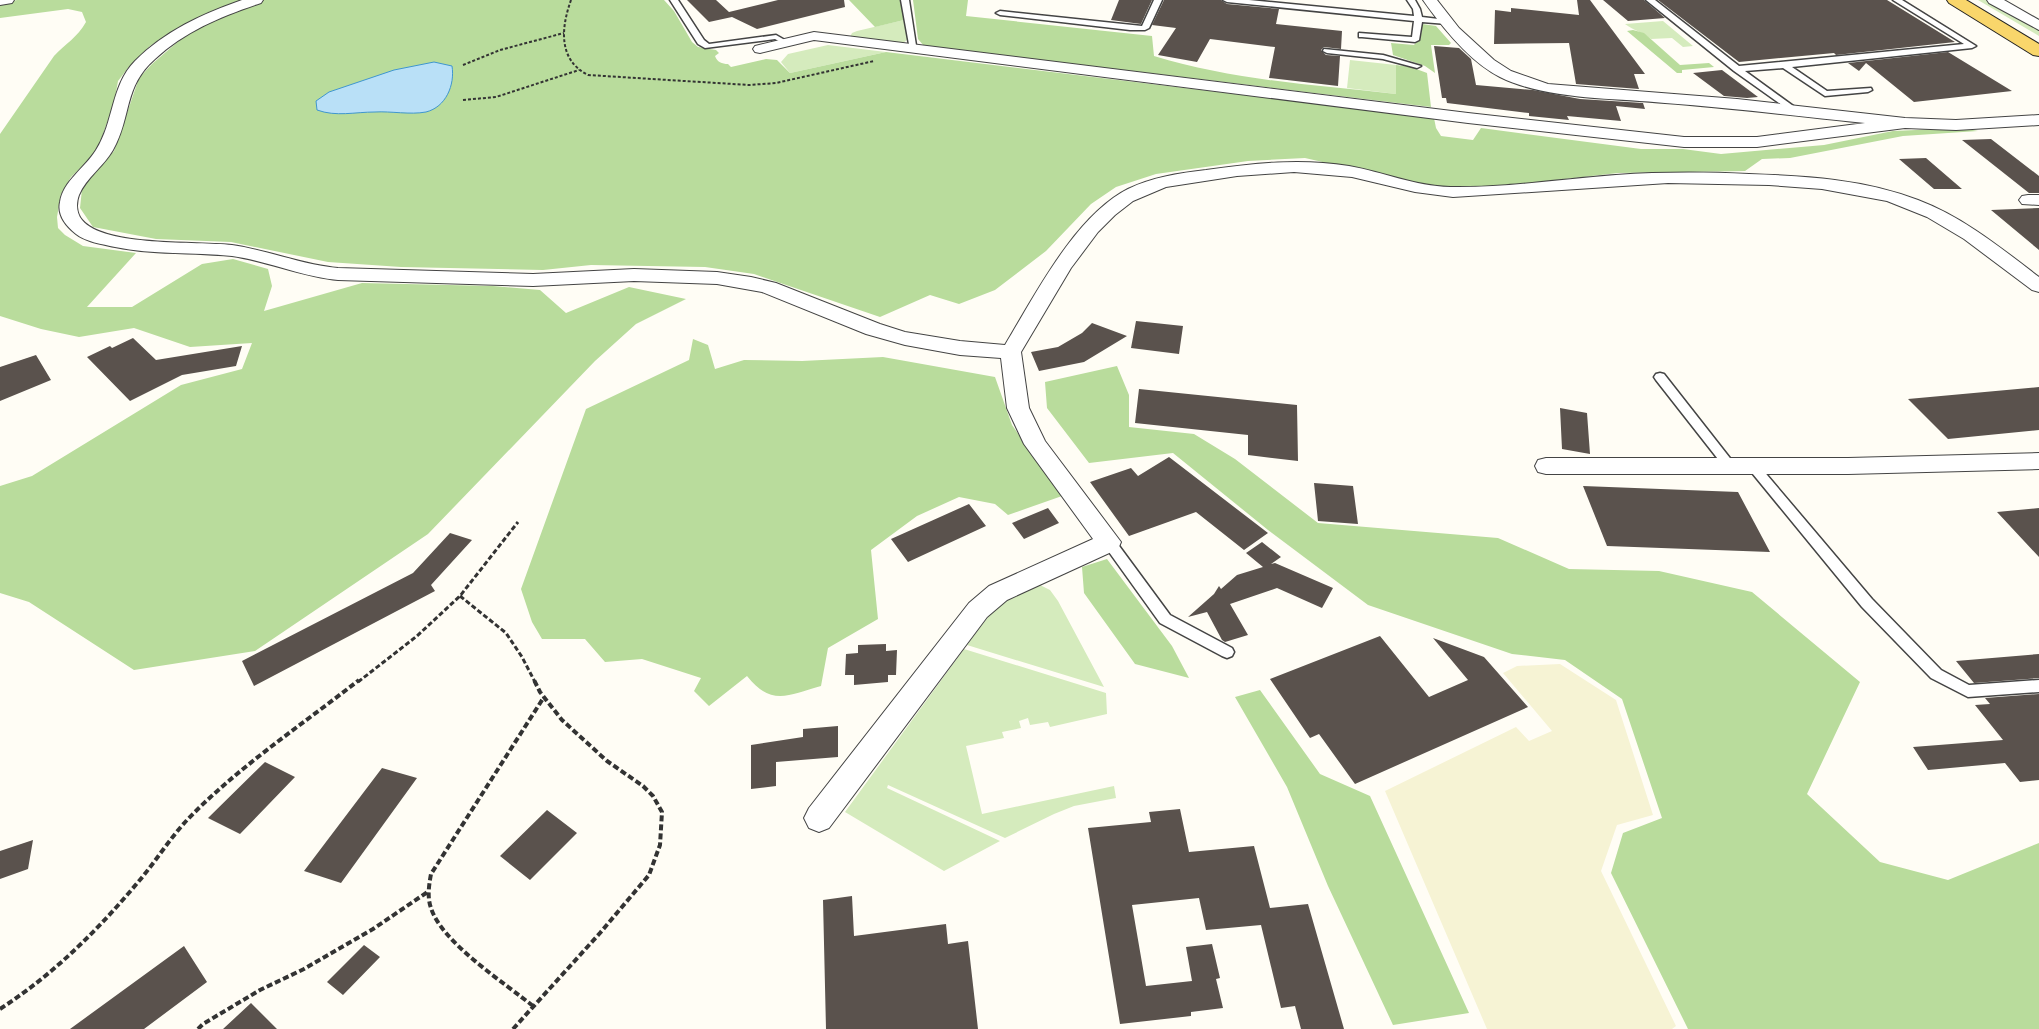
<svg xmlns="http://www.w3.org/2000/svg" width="2039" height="1029" viewBox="0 0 2039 1029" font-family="'Crimson Pro',serif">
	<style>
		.farmland { fill: #f6f3d4 }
		.green { fill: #d5ebbd }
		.forest { fill: #b9dc9c }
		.water { fill: #b9e0f7; stroke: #3f96cf }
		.building { fill: #5a524d }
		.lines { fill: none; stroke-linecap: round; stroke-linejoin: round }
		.service-casing { stroke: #444; stroke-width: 3 }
		.minor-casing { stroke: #444; stroke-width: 2 }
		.primary-casing { stroke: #222; stroke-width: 2 }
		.path-far2 { stroke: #333; stroke-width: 2; stroke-dasharray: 3 2; stroke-linecap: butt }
		.path-far1 { stroke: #333; stroke-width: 3; stroke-dasharray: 5 2.5; stroke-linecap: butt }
		.path { stroke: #333; stroke-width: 4; stroke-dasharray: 6 3; stroke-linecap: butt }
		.service { fill: #fff; fill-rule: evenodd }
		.minor { fill: #fff; fill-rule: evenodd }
		.primary { fill: #f9d66b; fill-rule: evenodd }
	</style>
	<rect width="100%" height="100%" fill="#fffdf5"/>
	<path class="farmland" d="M1560,664L1616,700L1653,815L1617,825L1601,871L1676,1026L1672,1029H1487L1385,791L1516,727L1529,741L1552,731L1503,673L1517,666Z"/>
	<path class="green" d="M1978,0H1988L2039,30V36Z
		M904,20L908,39L902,44L850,37L852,33L857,31Z
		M1663,21L1693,46L1683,47L1672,38L1651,39C1643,32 1634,31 1625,24Z
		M828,45L886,52L790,73L781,62L788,54Z
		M1350,60L1396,65V94L1347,88Z
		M1040,585L1050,590L1058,601L1104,687L967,645C990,614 1001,595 1040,585Z
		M964,649L1106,693L1107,714L1050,727L1048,722L1030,725L1028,718L1019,721L1021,728L1002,732L1004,738L966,746L982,814L1114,786L1116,798L1074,806L1054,814L1005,838L888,785L887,788L1000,841L944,871L845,812Z"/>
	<path class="forest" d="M17,0H244L209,12L171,32L150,46L128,68L118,81L114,103L98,148L88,161L71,177L61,194L57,217L58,228L65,235L83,246L136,253L87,307H132L202,264L233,259L268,269L272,286L264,311L362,283L493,286L540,290L566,313L629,287L686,299L636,324L595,361L428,534L255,651L134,670L29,602L0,593V486L32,476L181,385L242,369L252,343L190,347L134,328L79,337L41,329L0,316V134L54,56C66,43 77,38 86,22L82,12L68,9L0,18V4Z
		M262,0H664L674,11L692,42L698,47L716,50L719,53L715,56C717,62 722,64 728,64L731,67L766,59L777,60L790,73L886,52L1434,118L1436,128L1441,136L1473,140L1481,128L1641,149H1683L1721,154L1824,145L1893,131L1962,128L1978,131L1903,136L1790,158L1762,159L1745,171L1618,173L1495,187L1448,188L1406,181L1305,158L1248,161L1156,174L1116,187L1091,204L1046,251L995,290L959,304L930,295L880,317L754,274L705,267L591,265L543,270L401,267L328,262L231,242L156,239L93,227L80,208L82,189L93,173L114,151L139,78L152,64L188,33L212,19Z
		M849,0H900L904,20L875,27Z
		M913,0H968L966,16L1152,36L1154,56C1232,80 1315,85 1396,94V65L1411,67L1427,73L1431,107L924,46L918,39Z
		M1422,24L1436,26L1451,43L1449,45H1431L1435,73L1425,66L1393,55L1391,43L1414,45L1421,36Z
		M1633,30L1644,33L1680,65L1709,63L1714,67L1682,70V73H1677L1627,31Z
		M693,339L708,345L715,369L744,360L802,361L883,357L995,377L1012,425L1062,496L1008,515L995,504L959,497L917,516L871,550L878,619L828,648L821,686C788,695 772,707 747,676L709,706L694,691L701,678L642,659L605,662L585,639H542L532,622L521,589L586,409L689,360Z
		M1117,366L1129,395V427L1194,434L1235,459L1318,523L1498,538L1569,569L1659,571L1752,592L1860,682L1807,794L1880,862L1948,880L2039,843V1029H1688L1611,873L1623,833L1662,818L1622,699L1565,660L1512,654L1368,605L1268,530L1173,453L1089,463L1047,408L1045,382Z
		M1107,559L1172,646L1189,678L1135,664L1084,593L1082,567Z
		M1260,690L1320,774L1370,796L1469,1013L1393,1025L1328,886L1287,787L1235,697Z"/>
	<path class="water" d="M434,62L452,66C455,85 446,107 426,112C410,115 391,111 375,112C355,112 336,117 317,110L316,101L329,92L394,70Z"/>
	<path class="building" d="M687,0H716L729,12L778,0H844L845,7L757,29L732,17L709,22Z
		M1119,0H1152L1141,24L1111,20Z
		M1164,0H1221L1227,4L1279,9L1276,24L1342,31L1341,49L1324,47L1321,50L1326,55L1340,56L1338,86L1269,78L1275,47L1210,39L1197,62L1158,55L1176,28L1152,25Z
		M1577,0H1590L1645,74H1634L1639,89L1576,84L1569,43L1494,44L1495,10L1511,12V8L1579,15Z
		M1603,0H1644L1665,18L1628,21Z
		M1658,0H1887L1955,42L1836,55L1834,53L1739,62Z
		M1434,46L1459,48L1471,59L1476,85L1533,90L1580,99L1643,103L1645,109L1616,106L1621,121L1567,116L1569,120L1529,116V113L1447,103L1446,98H1442Z
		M1948,52L2012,91L1914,102L1866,63L1859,71L1848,63Z
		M1722,70L1758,97L1747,98L1724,96L1693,73Z
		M1991,139L2039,176V193H2029L1962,140Z
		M1926,158L1962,189H1934L1899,159Z
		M2039,208V250L1991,210Z
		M1136,321L1183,326L1179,354L1131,348Z
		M1092,323L1127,336L1084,362L1039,371L1031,352L1058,347L1082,333Z
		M133,338L156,360L242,346L236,366L182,375L130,401L87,357L110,346L112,348Z
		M36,355L51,380L0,401V367Z
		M2039,387V430L1948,439L1908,399Z
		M1139,389L1297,405L1298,461L1248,455V435L1135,423Z
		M1560,408L1587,413L1590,454L1562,449Z
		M1169,457L1268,533L1244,550L1196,512L1129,536L1090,482L1131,468L1138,476Z
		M1314,483L1353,486L1358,524L1318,521Z
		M1583,486L1738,492L1770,552L1607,546Z
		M969,504L986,526L908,562L891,539Z
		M1048,508L1059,523L1024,539L1012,523Z
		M2039,508V557L1997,512Z
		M450,533L472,540L431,585L435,591L254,686L242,661L413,573Z
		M1262,542L1281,557L1271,564L1275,563L1333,588L1322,608L1277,588L1230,604L1248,635L1225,642L1222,640L1207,612L1188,617L1214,594L1219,586L1221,589L1237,575L1263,567L1246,553Z
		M1380,636L1429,697L1468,680L1433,638L1484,657L1528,707L1355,784L1319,734L1310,738L1270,679Z
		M886,644V651L897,650L896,675H888V682L854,685V675H845L846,654L858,653V645Z
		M2039,654V678L1974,683L1956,661Z
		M2039,694V780L2020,782L2005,763L1928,770L1913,747L2003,740L1975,705L1990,704L1985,698Z
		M838,726V757L776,762V786L751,789V745L803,737V729Z
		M265,762L295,777L240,834L208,818Z
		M382,768L417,778L341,883L304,871Z
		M1180,809L1189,852L1254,846L1270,908L1308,904L1344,1029H1301L1295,1006L1281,1008L1261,925L1206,930L1199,898L1132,905L1146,986L1192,981L1186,947L1212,944L1220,978L1216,979L1223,1008L1191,1012V1016L1120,1024L1088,828L1151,822L1149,812Z
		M547,810L577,833L530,880L500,856Z
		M33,840L28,869L0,879V851Z
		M852,896L854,936L946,924L948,944L968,941L978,1029H826L823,900Z
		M364,945L380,957L343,995L327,982Z
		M184,946L207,982L144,1029H70Z
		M251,1003L277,1029H223Z"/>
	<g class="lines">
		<defs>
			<path id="service" d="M670,0H678L704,40L709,44L776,35L790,43L786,45L775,39L705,48L698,44Z
				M901,0H909L917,52L910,50Z
				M1154,0H1162L1149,28L1145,30H1130L1000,15L996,13L1000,11L1142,26Z
				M1223,0H1249L1414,16L1413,9L1407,0H1415L1420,9L1422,17L1447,20L1451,22L1447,24L1422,22L1419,40L1415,42L1362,37H1359V33L1412,37L1414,21L1227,2Z
				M1646,0H1655L1739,66L1964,44L1893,0H1902L1976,46L1972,48L1792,67L1827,91L1871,88L1872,90L1868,92L1825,96L1783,68L1745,71L1796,108L1797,110L1793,113L1734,71Z
				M1324,49L1383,55L1421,66L1417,68L1383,59L1327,53L1323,51Z
				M1660,373L1664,374L1733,462L1735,465L1733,468H1725L1656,380L1654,377L1656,374Z
				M1752,461L1756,462L1872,599L1941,670L1969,685L2039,680V692L1968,697L1931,678L1862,607L1748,468L1746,465L1748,462Z
				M1109,537L1114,539L1170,615L1232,648L1234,652L1232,656L1227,658L1222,656L1160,623L1104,545L1103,542L1104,539Z"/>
			<path id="minor" d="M0,0H14L12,3L0,5Z
				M242,0H263L261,3C222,16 185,31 155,59C123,87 132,116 113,150C104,166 86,178 79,195C76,203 76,213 82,220C104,247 197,241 232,245C268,250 302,265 338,268L533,274L634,269L717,272L751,277L776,283L880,324L905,332L960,341L1005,345C1035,295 1075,216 1128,189C1152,177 1180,173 1206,170C1254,163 1301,158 1349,166C1383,172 1415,186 1450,187C1506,188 1561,179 1616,175C1660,172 1704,172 1749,174C1806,176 1864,179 1918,200C1963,217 2001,248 2039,277V292L2032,290L1964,239L1927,217L1887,201L1822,189L1769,185L1668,183L1453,197L1415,192L1352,177L1294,172L1237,176L1166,187L1133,201L1115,215L1098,232L1071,268L1021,352L1029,408L1045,441L1121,542L1118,549L1007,600L987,617L829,828L819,832L809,828L804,818L809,808L969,603L989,586L1093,539L1024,444L1007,408L1001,358L960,355L905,345L866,334L762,292L717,284L634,281L533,286L338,280C302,277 268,261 232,256C193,252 153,255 115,247C102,244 86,242 76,234C66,226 57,215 60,202C63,181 85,168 96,150C114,122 111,85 135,61C165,31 202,14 242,0Z
				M1423,0H1437L1459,28L1494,60L1511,71L1548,84L1737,99L1905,118L1956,120L2039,115V125L1956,130L1905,128L1757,147H1684L1468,123L814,40L760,53L755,52L753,49L755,46L814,32L1468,113L1684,137H1757L1865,123C1798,116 1731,108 1665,103C1614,98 1546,100 1500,77C1470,62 1442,27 1423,0Z
				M1987,0H2004L2039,20V30L1989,3Z
				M2028,195H2039V205L2022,204L2019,200L2022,196Z
				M2039,453V469L1848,474H1546L1538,472L1535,466L1538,460L1546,458H1848Z"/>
			<path id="primary" d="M1947,0H1966L2039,44V56L2033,55L1949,3Z"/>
		</defs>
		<use href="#service" class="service-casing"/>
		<use href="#minor" class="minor-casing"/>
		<use href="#primary" class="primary-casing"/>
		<path class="path-far2" d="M571,0C561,28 558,60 588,75L749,85L776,83L874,61
			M463,65L500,50L564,33
			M463,100L496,97L579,70"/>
		<path class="path-far1" d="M460,596L506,633L522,657L535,682
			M358,682L417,636L460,596L518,522"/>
		<path class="path" d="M533,1006C506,984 441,942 431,908C427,897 429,885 431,874L544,697
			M0,1009C54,974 98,930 139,881C156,861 170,838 188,819C237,768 303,724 359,680
			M198,1029L203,1024L260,990L304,969L373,929L429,891
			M513,1029L600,933L649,875L660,845L662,812L653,796L643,786L607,761L562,720L540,692L534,680"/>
		<use href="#service" class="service"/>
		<use href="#minor" class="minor"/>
		<use href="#primary" class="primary"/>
	</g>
</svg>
